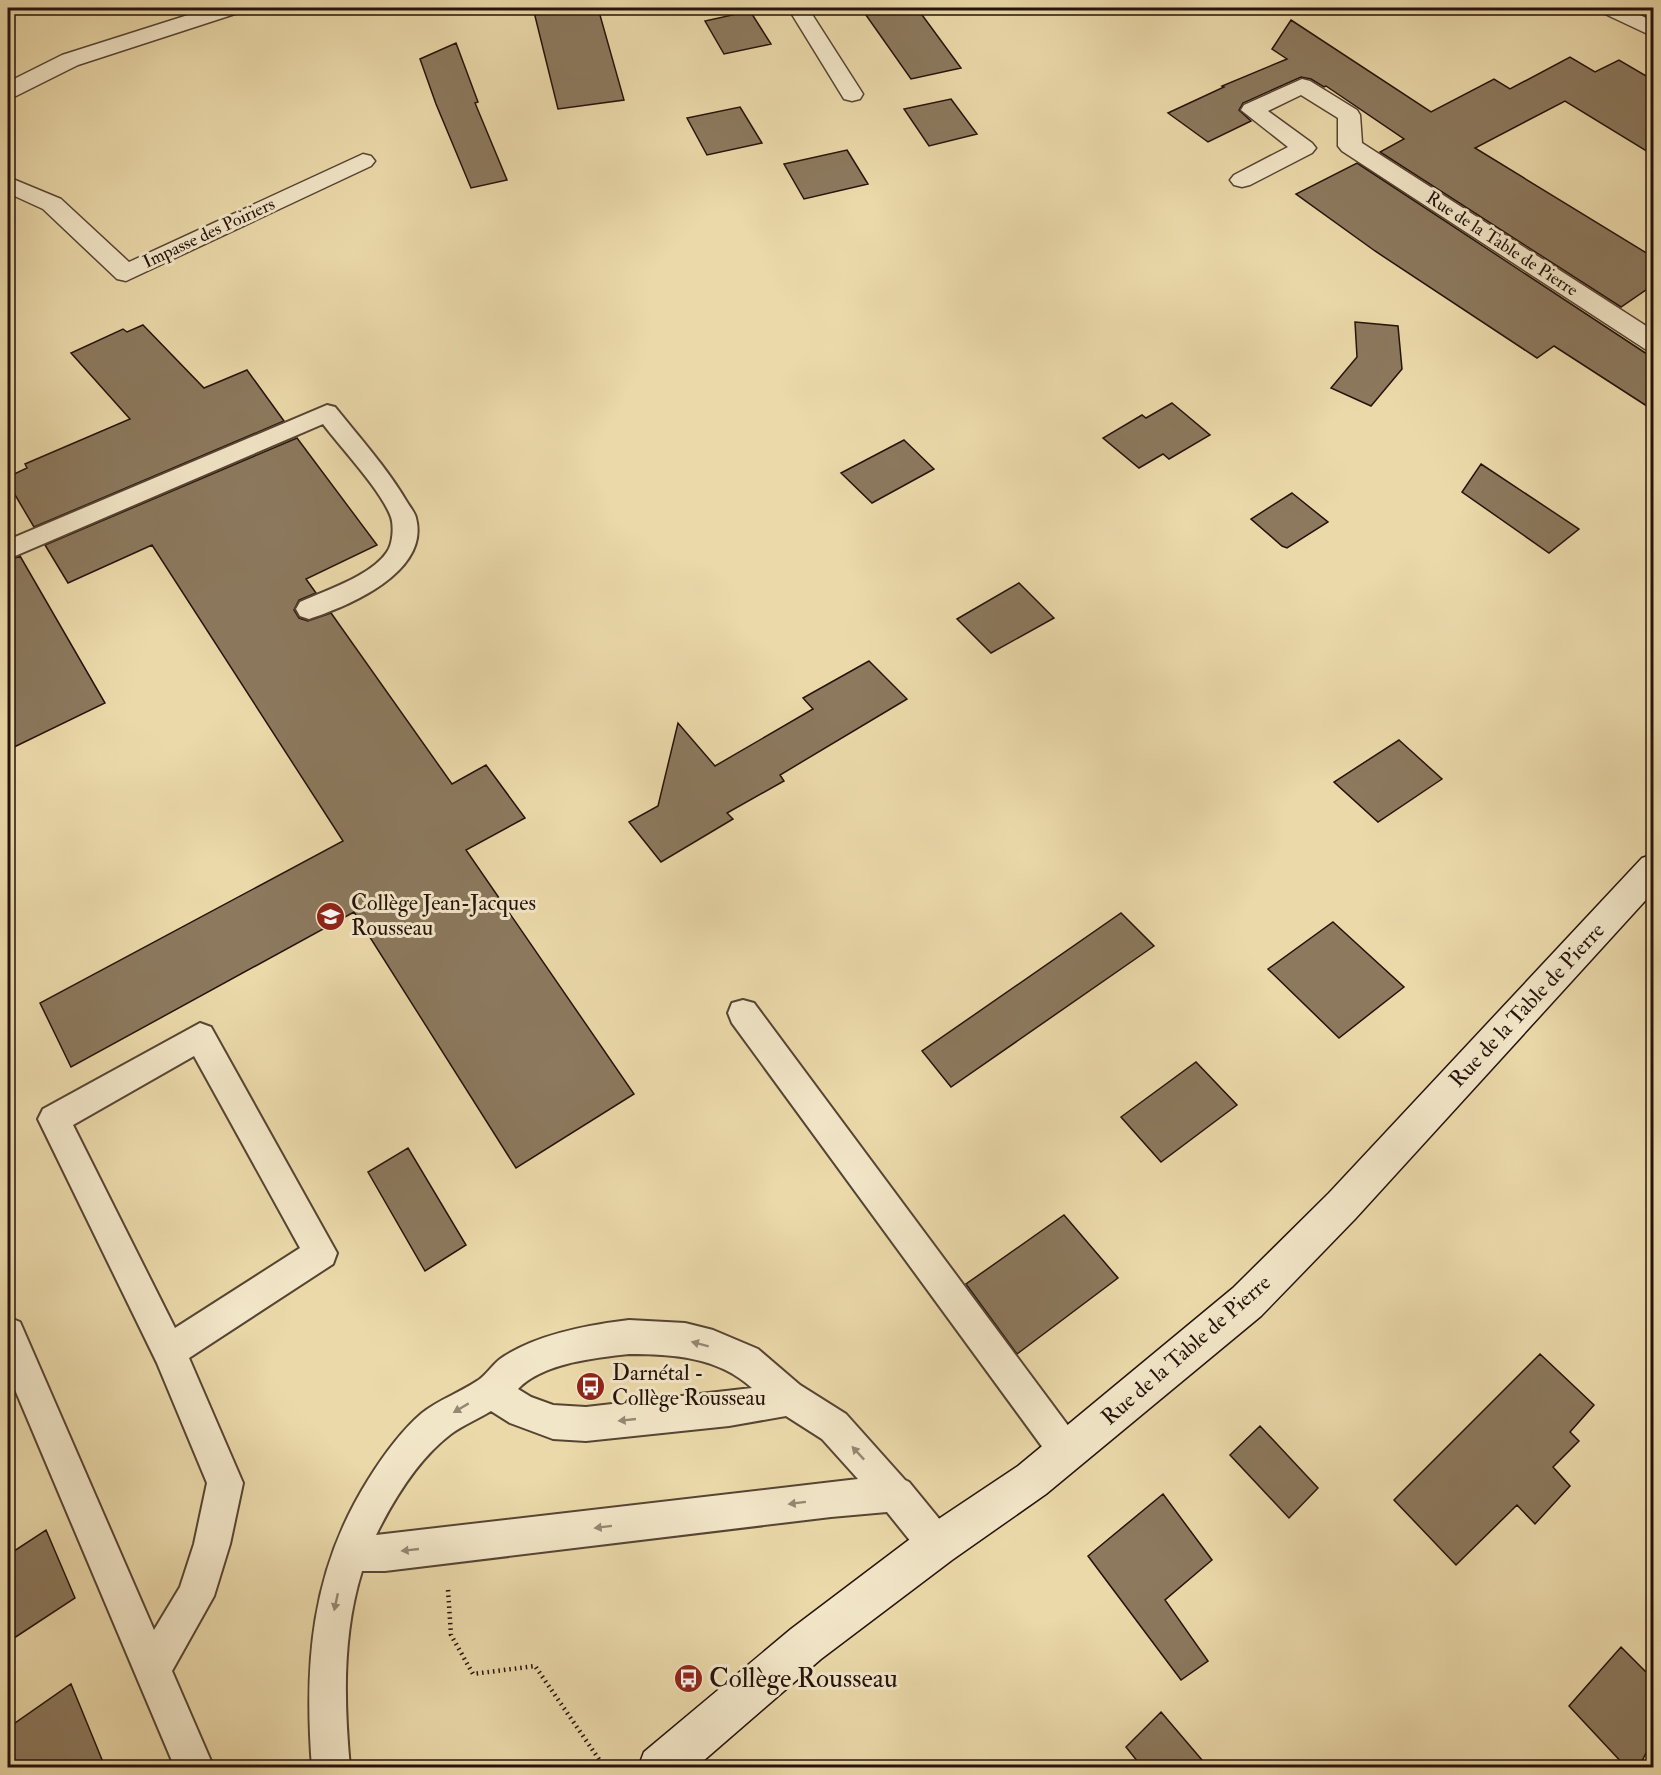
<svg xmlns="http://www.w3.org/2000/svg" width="1661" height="1775" viewBox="0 0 1661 1775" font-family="'IM FELL Double Pica',serif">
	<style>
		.building { fill: #8c795e; stroke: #25120b; stroke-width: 1.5 }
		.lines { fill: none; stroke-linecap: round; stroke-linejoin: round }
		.lane-casing { stroke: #564433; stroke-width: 4 }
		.street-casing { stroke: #564433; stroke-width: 3 }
		.secondary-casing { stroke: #25120b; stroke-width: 3 }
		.path { stroke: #25120b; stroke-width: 4.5; stroke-dasharray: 1.5 4; stroke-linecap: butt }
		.lane { fill: #f2e6c8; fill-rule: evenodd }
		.street { fill: #f2e6c8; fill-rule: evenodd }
		.secondary { fill: #f2e6c8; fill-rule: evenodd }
		.oneway { fill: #968773 }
		.labels { text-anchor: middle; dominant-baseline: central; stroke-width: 6; stroke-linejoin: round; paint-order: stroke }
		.far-street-label { font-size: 18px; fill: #25120b; stroke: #f2e6c8 }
		.poi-label { font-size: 22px; fill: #25120b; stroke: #f2e6c8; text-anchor: start }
		.street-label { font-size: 22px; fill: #25120b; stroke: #f2e6c8 }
		.near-poi-label { font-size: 27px; fill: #25120b; stroke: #f2e6c8; text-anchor: start }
	</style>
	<rect width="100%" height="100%" fill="#ebd9aa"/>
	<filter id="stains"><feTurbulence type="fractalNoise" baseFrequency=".00333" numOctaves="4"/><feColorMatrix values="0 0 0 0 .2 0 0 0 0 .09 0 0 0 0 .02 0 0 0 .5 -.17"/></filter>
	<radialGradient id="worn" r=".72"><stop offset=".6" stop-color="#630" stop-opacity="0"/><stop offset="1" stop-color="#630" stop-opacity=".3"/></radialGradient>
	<path class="building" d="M533,8H598L624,100L558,109Z
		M861,8H917L961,68L911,79Z
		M750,11L771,44L724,54L705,21Z
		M1291,20L1431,112L1494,79L1510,89L1570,57L1595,72L1619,60L1653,80V155L1565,101L1475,148L1653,257V285L1621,307L1380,152L1404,139L1326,86L1324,87L1311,79L1301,77L1243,103L1239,110L1251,121L1208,142L1168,113L1224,87L1222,86L1287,59L1272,49Z
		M456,43L478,102L475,103L507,180L471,188L436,104L420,59Z
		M951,99L977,134L929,146L904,109Z
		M740,107L762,143L707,155L687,118Z
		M847,150L868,184L804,199L784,164Z
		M1357,163L1653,358V410L1554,346L1537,358L1375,251L1296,194Z
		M1355,322L1398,326L1402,369L1371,406L1331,388L1357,357Z
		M143,325L204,388L247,370L284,421L34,527L8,483V477L27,468L25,464L130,419L71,353L123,329L127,332Z
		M1172,403L1210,435L1169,459L1163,454L1139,468L1103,438L1142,415L1146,418Z
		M297,438L377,545L306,579L316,593L299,600L294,610L299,618L308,621L331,613L452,784L486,765L525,818L466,850L634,1094L516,1168L354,912L71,1067L40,1003L343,841L152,545L68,583L45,545Z
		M904,440L934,469L872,503L841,473Z
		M1481,464L1579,529L1549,553L1462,492Z
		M1292,493L1328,522L1287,548L1282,546L1251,519Z
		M20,556L105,703L8,750V561Z
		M1019,583L1054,618L991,653L957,619Z
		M869,661L907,699L780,775L784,781L727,813L733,819L661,862L629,822L658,806L678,723L715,766L813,709L803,698Z
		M1399,740L1442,779L1378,822L1334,782Z
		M1121,913L1154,946L951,1087L922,1051Z
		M1333,922L1404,987L1339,1038L1268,969Z
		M1196,1062L1237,1105L1161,1162L1121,1117Z
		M408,1148L466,1245L425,1271L368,1172Z
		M1064,1215L1118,1278L1017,1354L966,1284Z
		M1540,1354L1594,1405L1570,1432L1579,1441L1553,1467L1570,1486L1535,1524L1517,1505L1456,1565L1394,1500Z
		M1260,1426L1318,1488L1289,1518L1230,1455Z
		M1163,1494L1212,1560L1165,1600L1208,1661L1181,1680L1088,1556Z
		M46,1530L75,1598L8,1642V1555Z
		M1621,1647L1653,1679V1739L1639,1767H1626L1569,1706Z
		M71,1684L105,1767H8V1728Z
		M1161,1712L1208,1767H1142L1126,1747Z"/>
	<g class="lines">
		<defs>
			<path id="lane" d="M327,405L335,407C360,438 387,468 407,502C410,507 415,513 416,518C430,572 349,606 309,619L300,616L296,609L300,602C326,590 371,576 387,552C393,544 394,526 391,517C381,490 341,448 323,424L8,559V540Z
				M743,1000L754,1003L1078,1439L1083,1451L1078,1463L1066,1468L1054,1463L732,1023L728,1013L732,1003Z
				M200,1023L211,1027L337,1253L333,1264L189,1358L243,1483L230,1544L214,1596L172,1671L214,1768H175L8,1373V1317L20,1322L154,1630L180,1587L194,1544L207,1483L157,1363L38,1119L43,1109ZM194,1056L300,1248L175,1328L73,1125Z
				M629,1320L685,1323L713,1330L758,1349L800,1385L846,1414L905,1480L909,1482L950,1532L955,1545L950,1558L937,1563L924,1558L887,1512L831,1517L385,1571H362C342,1635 344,1702 350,1768H312C304,1663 311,1571 368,1480C383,1456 400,1432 422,1413C438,1400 459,1393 477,1381C487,1375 493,1363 503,1357C538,1334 588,1325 629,1320ZM629,1354C673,1354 718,1357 752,1388L586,1407L553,1405L531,1397L518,1389C542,1363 595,1358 629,1354ZM491,1411L510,1423L553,1439L586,1441L729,1426L786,1416L822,1439L858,1479L376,1535C394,1499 418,1459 451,1434C463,1425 478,1419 491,1411Z"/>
			<path id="street" d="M210,8H241L238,13L78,65L16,96L8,98V82L62,55Z
				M788,8H808L863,94L860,99L852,101L844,99Z
				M1601,8H1626L1654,22V37L1603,13Z
				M1302,79L1310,81L1357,110L1360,115L1362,143L1654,331V352L1645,349L1342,151L1338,146V118L1301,95L1268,111L1312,143L1316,148L1312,153L1250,185L1242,187L1234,185L1230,180L1234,175L1288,147L1241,110L1244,105Z
				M363,154L371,156L375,161L371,166L126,281L117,279L43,209L8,193V177L61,199L129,262Z"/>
			<path id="secondary" d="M1654,854V891L1355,1219L1261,1316L1046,1494L952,1560L821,1659L695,1768H638L644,1752L791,1629L922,1530L1018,1466L1233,1288L1329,1193L1642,858Z"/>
		</defs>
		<use href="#lane" class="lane-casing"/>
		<use href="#street" class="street-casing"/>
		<use href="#secondary" class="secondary-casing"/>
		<path class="path" d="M448,1590L451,1635L473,1674L535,1666L605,1768"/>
		<use href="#lane" class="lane"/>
		<use href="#street" class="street"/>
		<use href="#secondary" class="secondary"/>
	</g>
	<defs><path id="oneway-solid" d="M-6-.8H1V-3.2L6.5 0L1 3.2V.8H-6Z" transform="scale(1.5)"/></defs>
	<g class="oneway">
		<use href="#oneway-solid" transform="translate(700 1344) rotate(-165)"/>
		<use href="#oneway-solid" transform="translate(461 1408) rotate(149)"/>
		<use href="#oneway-solid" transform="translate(627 1420) rotate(174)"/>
		<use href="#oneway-solid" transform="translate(858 1453) rotate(-133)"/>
		<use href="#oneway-solid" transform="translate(797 1503) rotate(173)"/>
		<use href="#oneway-solid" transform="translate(603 1527) rotate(173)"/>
		<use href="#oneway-solid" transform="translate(410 1550) rotate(174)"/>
		<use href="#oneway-solid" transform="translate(336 1602) rotate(102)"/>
	</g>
	<defs>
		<symbol id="school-disc" viewBox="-11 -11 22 22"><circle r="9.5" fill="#8f2418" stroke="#f2e6c8"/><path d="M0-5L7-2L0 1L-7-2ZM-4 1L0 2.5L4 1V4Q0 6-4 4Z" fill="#fff"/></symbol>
		<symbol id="bus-disc" viewBox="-11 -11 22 22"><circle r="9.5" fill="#8f2418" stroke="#f2e6c8"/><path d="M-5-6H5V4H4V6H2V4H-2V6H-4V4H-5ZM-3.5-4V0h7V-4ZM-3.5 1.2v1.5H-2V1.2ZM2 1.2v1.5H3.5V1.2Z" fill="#fff"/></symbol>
	</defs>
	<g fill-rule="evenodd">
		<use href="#school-disc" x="314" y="900" width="33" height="33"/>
		<use href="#bus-disc" x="574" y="1370" width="33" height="33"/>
		<use href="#bus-disc" x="672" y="1662" width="33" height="33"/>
	</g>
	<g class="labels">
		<g class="far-street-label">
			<text transform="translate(209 233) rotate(-25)">Impasse des Poiriers</text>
			<text transform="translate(1502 244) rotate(33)">Rue de la Table de Pierre</text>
		</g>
		<g class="poi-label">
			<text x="351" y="903">Collège Jean-Jacques<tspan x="351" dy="25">Rousseau</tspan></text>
			<text x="612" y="1373">Darnétal -<tspan x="612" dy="25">Collège Rousseau</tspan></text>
		</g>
		<g class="street-label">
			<text transform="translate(1527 1005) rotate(-47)">Rue de la Table de Pierre</text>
			<text transform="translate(1186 1350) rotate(-41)">Rue de la Table de Pierre</text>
		</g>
		<g class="near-poi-label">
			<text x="709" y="1678">Collège Rousseau</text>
		</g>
	</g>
	<rect width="1661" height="1775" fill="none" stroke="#ebd9aa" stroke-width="30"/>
	<rect x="9" y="9" width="1643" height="1757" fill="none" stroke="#25120b" stroke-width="3"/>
	<rect x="15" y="15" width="1631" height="1745" fill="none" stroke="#25120b" stroke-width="1.5"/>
	<rect width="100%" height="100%" filter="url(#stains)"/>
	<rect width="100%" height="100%" fill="url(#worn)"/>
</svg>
